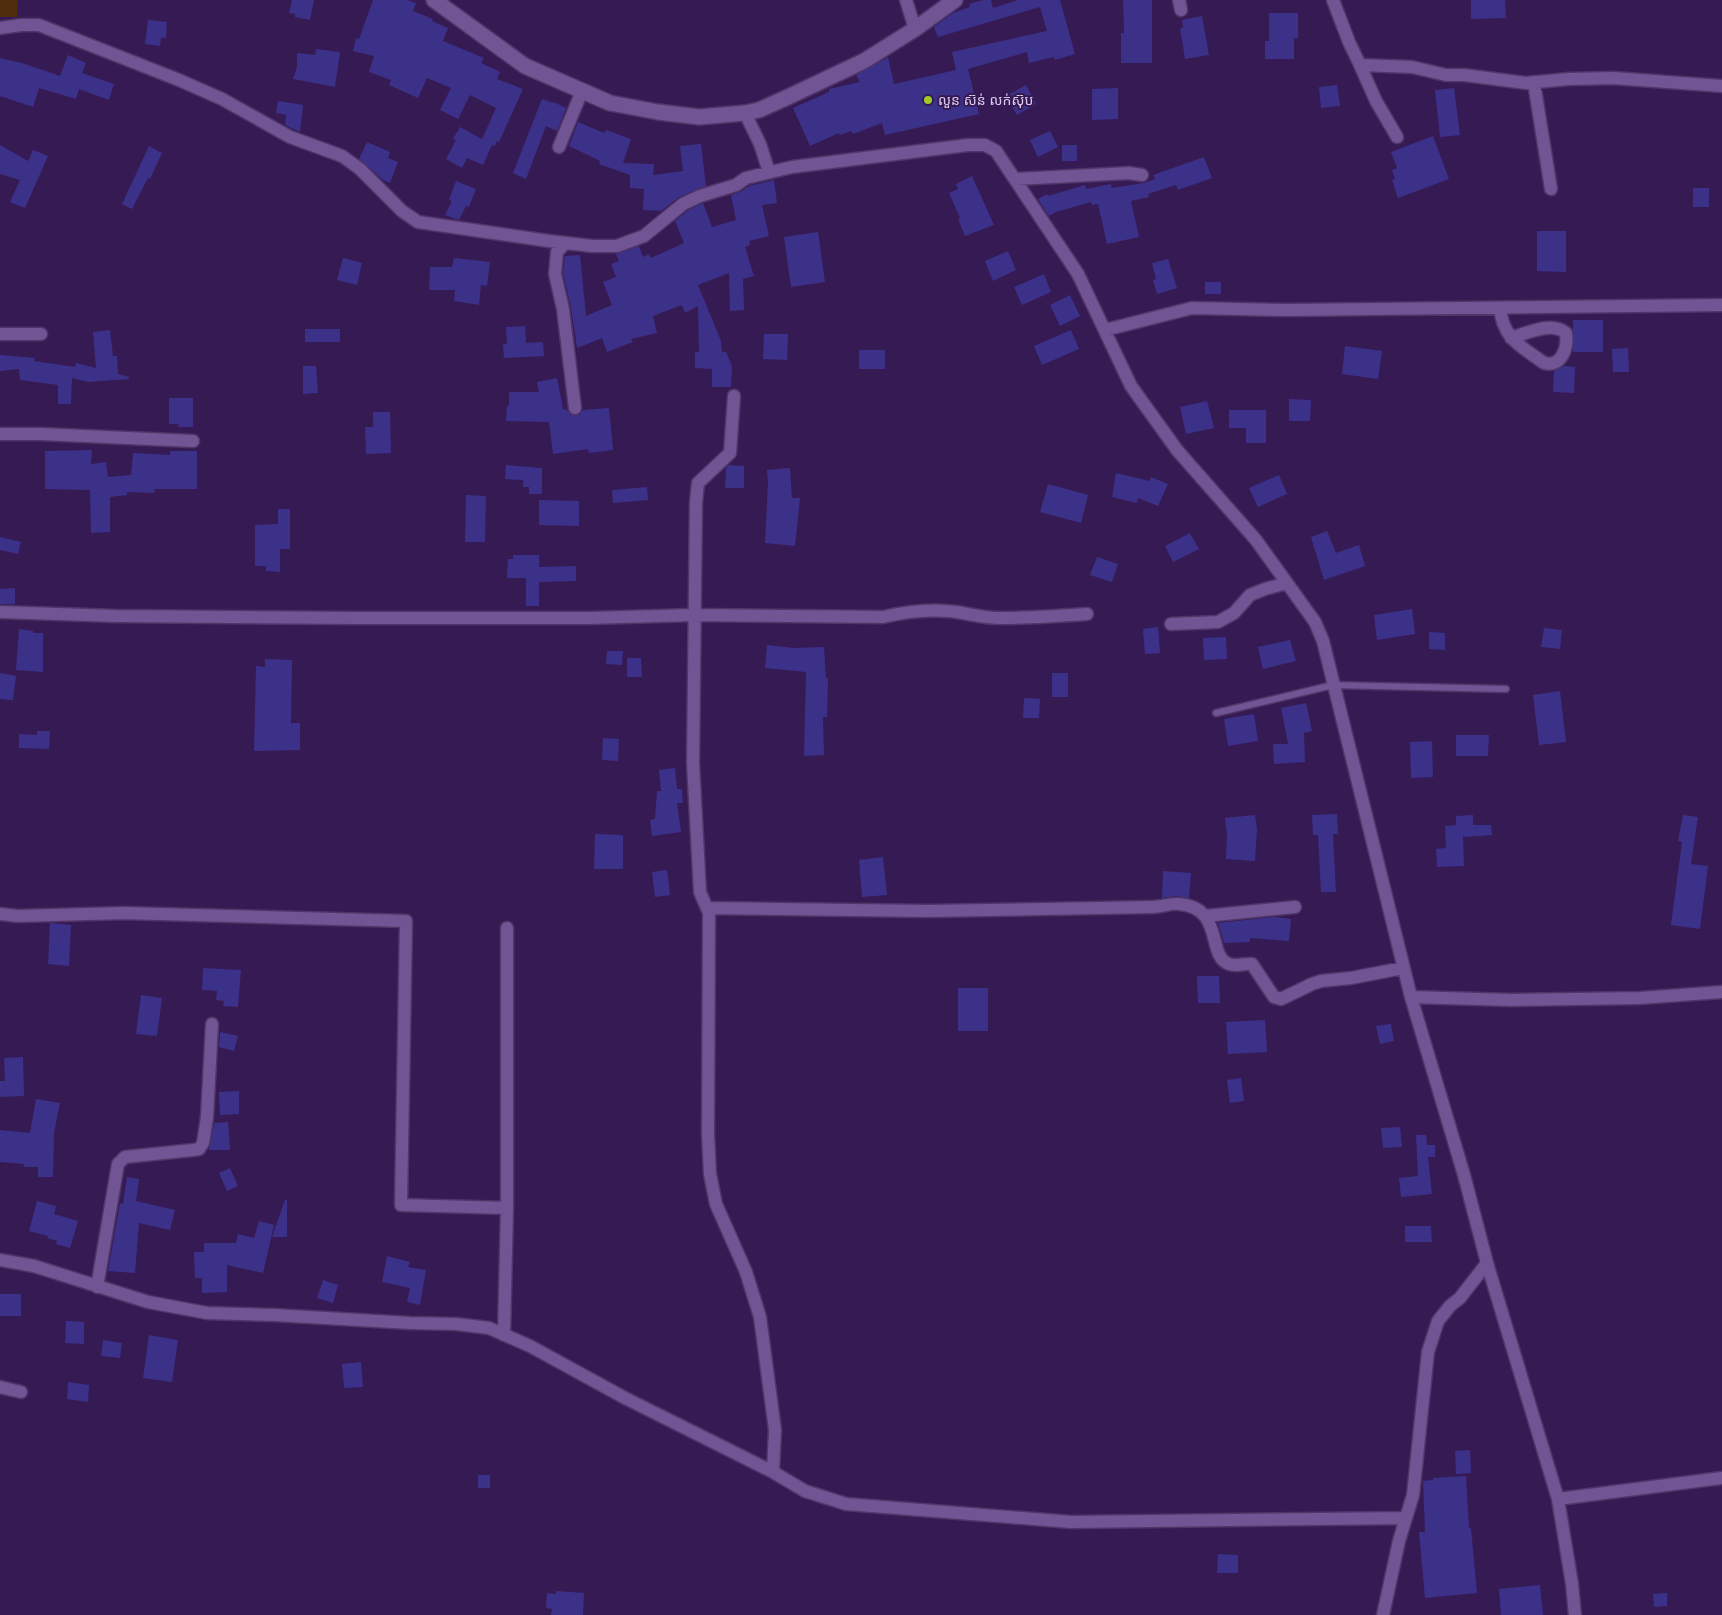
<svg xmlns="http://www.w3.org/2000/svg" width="1722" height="1615" viewBox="0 0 1722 1615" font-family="Arial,'Noto Sans Khmer',sans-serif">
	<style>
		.green { fill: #4e2e0c }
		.building { fill: #3c3189 }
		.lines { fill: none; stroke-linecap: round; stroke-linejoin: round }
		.service-casing { stroke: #4f3568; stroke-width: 9 }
		.minor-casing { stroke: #4f3568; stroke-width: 15 }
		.tertiary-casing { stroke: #4f3568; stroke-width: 18 }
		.service { stroke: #705493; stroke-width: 6 }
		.minor { stroke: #705493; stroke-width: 12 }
		.tertiary { stroke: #705493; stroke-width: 15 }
		.poi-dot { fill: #a2c928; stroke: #361a54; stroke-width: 2 }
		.labels { text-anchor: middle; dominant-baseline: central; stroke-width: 4; stroke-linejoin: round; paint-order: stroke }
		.poi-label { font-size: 14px; fill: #dacdf0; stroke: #361a54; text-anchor: start }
	</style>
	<rect width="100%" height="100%" fill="#361a54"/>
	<path class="green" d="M0,0H18L17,17H0Z"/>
	<path class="building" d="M292,0H314L310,20L295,17V14L289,13Z
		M373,0H407L416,3L413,11L433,19L432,21L448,28L443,41L484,58L481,63L500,72L497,79L523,89L499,142L497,141L495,146L492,145L483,165L467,158L462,168L446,159L456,140L453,139L460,127L482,139L496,108L470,95L458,119L440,110L451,88L427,78L418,98L389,85L391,80L369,72L374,56L353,51L356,38L359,39Z
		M983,0H991L993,8L1018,0H1060L1075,54L1055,60L1054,57L1029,63L1027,52L968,69L979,114L885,135L882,123L853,134L851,131L840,135L839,133L810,146L793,108L829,92V89L860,82L856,75L888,57L894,84L956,70L952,52L1047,31L1040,7L938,37L934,27L953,13L970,7L969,4Z
		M1123,0H1152V63H1121V33H1124Z
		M1471,0H1505L1506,18L1471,19Z
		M1269,13H1298V38H1294V59H1265V41H1269Z
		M1202,16L1209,55L1185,59L1180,28H1183L1182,20Z
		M148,20L167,22L166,38H161L160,46L145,44Z
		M316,49L340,52L335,87L293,79L297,67V53L315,55Z
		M68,55L86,63L82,73L114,84L109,100L79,89L76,99L39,88L33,107L0,96V58L22,63L60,76Z
		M1026,85L1036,104L1017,115L1006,96Z
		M1337,85L1340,106L1321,108L1319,87Z
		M1118,88V119L1092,120V89Z
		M1454,88L1460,135L1440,137L1435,90Z
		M542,99L553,103L554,102L566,108L557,131L546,126L526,179L513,173Z
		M278,101L303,105L300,132L285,125L286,115L276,113Z
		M578,122L604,133L606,130L631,139L623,163L654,164L653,175L683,171L680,146L701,144L706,186L679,197L661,211L643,210L644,189L630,188V175L599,164L600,161L569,146Z
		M1050,131L1058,147L1038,157L1030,140Z
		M1433,136L1449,179L1398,198L1392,180L1395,179L1392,170L1397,168L1391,152Z
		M367,142L390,152L388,158L398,162L390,183L383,180L359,159Z
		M0,145L28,161L33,150L48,156L25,208L10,202L20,180L0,174Z
		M1062,145H1077V161H1062Z
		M149,146L162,153L150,179L148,178L132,209L122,204Z
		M1204,157L1212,178L1178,190L1176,185L1148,194L1149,197L1131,201L1139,237L1107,244L1098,204L1092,205L1091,202L1056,212L1049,216L1038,199L1047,194L1048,196L1085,185L1086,189L1111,184L1112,188L1144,183L1155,179L1153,175Z
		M972,176L994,225L965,236L958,219L960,218L949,193L958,189L956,184Z
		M774,180L777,203L762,205L769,236L749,241L750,245L745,247L754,276L743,279L744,310L730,311L729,273L698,285L721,341L722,352H726L732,366L731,387H712V369L695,368V352H699L698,306L685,313L682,305L653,316L657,333L631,339L633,342L607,352L602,338L577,348L571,307L563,273L565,256L580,255L586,316L612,305L603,282L616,277L611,264L619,261L616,254L639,246L643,257L649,254L651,258L684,243L675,221L687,211L703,203L712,227L736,220L731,195L740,192L749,186Z
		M456,181L476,189L469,207L466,206L459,220L445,215L452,201L449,200Z
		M1693,188H1709V207H1693Z
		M1537,231H1566V272L1537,271Z
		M818,232L825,282L791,287L784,237Z
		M1008,251L1016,270L993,281L985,261Z
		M343,258L362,263L357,285L337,280Z
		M454,258L490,262L487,286L481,285L479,305L454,301L455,290H429L430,267H452Z
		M1168,259L1177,288L1157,294L1153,280L1156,279L1152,263Z
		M1044,274L1051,292L1022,305L1014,287Z
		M1205,282H1221V294H1205Z
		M1070,295L1080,316L1060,326L1050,305Z
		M1573,320H1603V352H1573Z
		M525,326L526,343L543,342L544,356L504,358L503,344H507L506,327Z
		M305,329H340V342H305Z
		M110,330L113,356H117L118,374L129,377V379L88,382L72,378L71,404H58V385L20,380L19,369L0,371V355L35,358L34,361L75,367L76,363L96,368L93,332Z
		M1071,330L1079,349L1042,365L1034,346Z
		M764,334H788L787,360L763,359Z
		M1345,346L1382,351L1378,379L1342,374Z
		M1628,348L1629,372H1613L1612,349Z
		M859,350H885V369H859Z
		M303,366H316L318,393L303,394Z
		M1564,366L1575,367L1574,393L1553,392L1554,371Z
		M557,378L563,409L567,410L571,415H579L583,410L609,408L613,450L589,453L588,449L553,454L549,422L506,421L507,406H509V392H539L537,382Z
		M169,398H193V427H178L179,424H169Z
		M1289,399L1311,400L1310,421H1289Z
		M1207,401L1214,428L1186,434L1180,407Z
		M1229,410H1266V443H1246V428H1229Z
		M373,412H390L391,453L366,454L365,427H373Z
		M92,450L91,464L106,462L108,477L131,475L133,453L170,455V451H197V489H155L154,493L127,492V495L110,497V532L91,533L90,490L45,489V451Z
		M506,465L542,468V494H529V487H523V480L505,479Z
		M729,465L744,466V488H725L726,468Z
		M790,468L792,498H800L795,546L765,543L768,483L767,470Z
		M1116,473L1150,481L1151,477L1168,484L1158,506L1138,498L1137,503L1112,497Z
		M1279,475L1287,494L1258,507L1249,488Z
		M1048,484L1088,495L1081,523L1040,512Z
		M647,487L648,500L613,503L612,490Z
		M466,495L486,496L485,542H465Z
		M539,500L579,501V526L539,525Z
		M278,509H290V549H280V572L266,571V566H255V525L278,524Z
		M1327,531L1336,553L1359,545L1365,566L1324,580L1311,537Z
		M1190,533L1199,549L1173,562L1165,546Z
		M0,537L21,542L18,554L0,550Z
		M513,555H539V567L576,566V581L539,582V606H526V578H507L508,559H513Z
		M1097,557L1118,564L1112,582L1090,575Z
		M15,588V604H0V589Z
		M1412,609L1415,634L1377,640L1374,615Z
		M1158,627L1160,653L1145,654L1143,629Z
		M1544,628L1562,630L1560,649L1541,647Z
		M19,629L33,631V633H43V672L16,670Z
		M1429,632L1445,633V650L1429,649Z
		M1226,637L1227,659L1204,660L1203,638Z
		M1290,640L1296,661L1263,669L1258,647Z
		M767,645L793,648L824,647L826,678H828L827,717H823L824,755L804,756L806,672L765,668Z
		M607,651H623L622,665L606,664Z
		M627,658H641L642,677H627Z
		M265,659L292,660L291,723H300V750L254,751L256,666L265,667Z
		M0,673L16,676L13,700L0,699Z
		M1052,673H1068V697H1052Z
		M1560,691L1566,742L1539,745L1533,695Z
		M1024,698L1040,699L1039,718H1023Z
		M1306,703L1312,731L1304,733L1305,762L1274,764L1273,744H1288L1281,708Z
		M1254,714L1258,741L1228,746L1224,719Z
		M37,731H50L49,749L19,748V734L37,735Z
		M1456,735H1489L1488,756H1456Z
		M603,738L619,739L618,761L602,760Z
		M1432,741L1433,777L1411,778L1410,742Z
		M675,768L677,789H682L683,803H677L681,832L652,836L650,820L655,819L657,791H661L659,770Z
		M1337,814L1338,834H1333L1336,892H1321L1318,835H1313L1312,815Z
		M1255,815L1257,830L1255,861L1226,859L1227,835L1225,818Z
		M1473,815V825H1491L1492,835L1463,837L1464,866L1437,867L1436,849L1446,848L1445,826L1456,825V816Z
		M1683,815L1698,817L1691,864L1708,866L1700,929L1671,925L1682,842L1678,841Z
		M595,834L623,835V869H594Z
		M883,857L887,895L862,897L859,860Z
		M667,870L670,895L655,897L652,872Z
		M1163,871L1191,873L1189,898L1176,896L1162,898Z
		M1274,917L1291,919L1289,941L1250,938V942L1224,943L1218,923Z
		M50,923L71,925L69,966L48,964Z
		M203,968L241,970L238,1007L223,1006L224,1001L216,1000L217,991L202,990Z
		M1197,976H1219L1220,1003H1198Z
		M958,988H988V1031H958Z
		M141,995L162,998L157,1036L136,1034Z
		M1265,1020L1267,1052L1228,1054L1226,1022Z
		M1391,1024L1394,1041L1380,1044L1376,1026Z
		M220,1032L238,1036L234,1051L219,1047Z
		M23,1057L24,1096L0,1097V1081H5L4,1058Z
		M1241,1078L1244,1101L1230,1103L1227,1080Z
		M239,1091V1114L220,1115L219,1092Z
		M36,1099L60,1103L54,1133L53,1177H38V1167H24V1164L0,1162V1130L30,1133Z
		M228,1122L230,1150H209L214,1123Z
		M1400,1127L1402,1147L1383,1148L1381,1128Z
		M1416,1135H1426L1427,1145H1435V1157H1428L1432,1194L1401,1197L1399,1178L1418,1176Z
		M230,1168L238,1186L227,1191L219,1173Z
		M127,1177L139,1179L136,1201L175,1210L170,1230L139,1223L135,1273L108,1271L120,1203L123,1204Z
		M285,1200H287V1237H272Z
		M37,1201L56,1206L54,1214L78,1221L70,1248L56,1244L57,1241L47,1238L48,1236L29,1231Z
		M259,1221L274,1225L263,1273L227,1265V1292L202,1293V1278H195L194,1252H204V1243H236L238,1234L254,1238Z
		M1405,1226H1431L1432,1242H1405Z
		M387,1256L410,1262L408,1267L426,1270L420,1305L407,1302L410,1288L382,1282Z
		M323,1280L338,1285L333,1303L317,1298Z
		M0,1294H21V1316H0Z
		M66,1321L84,1322V1344L65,1343Z
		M149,1335L178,1340L172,1382L143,1378Z
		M103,1340L122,1343L120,1358L101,1356Z
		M361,1362L363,1387L344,1388L342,1364Z
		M68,1382L89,1385L88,1402L67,1399Z
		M1470,1450L1471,1473L1456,1474L1455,1451Z
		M478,1475H490V1488H478Z
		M1466,1476L1469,1528H1471L1477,1593L1425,1598L1419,1532H1425L1423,1481L1433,1480V1478Z
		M1218,1554L1238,1555V1573H1217Z
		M1540,1585L1543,1615H1501L1499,1589Z
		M556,1591L584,1593L583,1615H551L552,1609L546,1608L547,1593L556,1594Z
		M1667,1593V1606L1654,1607L1653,1594Z"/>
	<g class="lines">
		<defs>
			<path id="service" d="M1216,713L1333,685L1506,689"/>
			<path id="minor" d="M906,0L915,29
				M1179,0L1181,10
				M1333,0L1349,42L1360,65L1412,67L1446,75H1464L1526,83L1569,79L1613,78L1722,86
				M0,28L21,25H39L179,80L222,99L290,137L342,156L360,169L402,211L418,222L549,241L592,246H617L644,236L683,204L700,196L736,185L746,178L792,167L968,145H985L996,151L1078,274L1131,386L1177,450L1256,540L1315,622L1323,641L1411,997L1464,1175L1487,1263L1460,1298L1450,1306L1438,1321L1428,1352L1413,1495L1399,1541L1383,1615
				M1360,65L1376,101L1397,137
				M1534,83L1551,189
				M745,113L760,144L769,172
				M559,147L582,91
				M1016,179L1129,173L1142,175
				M565,243L557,252L555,274L563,309L575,408
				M1500,308C1503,339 1521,346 1544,363C1562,368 1568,347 1566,333C1552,321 1527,333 1511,338
				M1105,330L1192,308L1287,310L1722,305
				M0,334H41
				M734,396L730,453L698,483L696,502L693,763L700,892L709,913L708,1134L710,1174L716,1204L746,1272L760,1317L775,1430L773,1472
				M0,434H41L193,441
				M0,612L116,616L360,618H589L694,615L883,617C904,612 925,609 947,611C964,612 981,618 1000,618C1029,618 1058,616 1087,614
				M1171,624L1218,622L1234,613L1250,595L1265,589L1287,583
				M707,908L927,911L1153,907C1162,907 1170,903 1179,904C1225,908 1206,956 1229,964C1235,967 1245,963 1252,964L1274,997L1281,999L1312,984L1321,981L1351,978L1403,968
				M0,914L18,916L124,913L406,921L401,1205L507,1208L504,1335
				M1205,916L1295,907
				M507,928V1208
				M1411,997L1511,1000L1640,998L1722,992
				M0,1260L34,1266L148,1302L207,1313L274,1315L410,1323L456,1324L489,1328L530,1346L625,1398L773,1472L805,1491L846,1504L1071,1522L1406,1518
				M1487,1263L1558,1499L1572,1584L1575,1615
				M97,1287L118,1164L125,1157L193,1150L199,1149L203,1143L207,1117L212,1024
				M0,1387L21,1392
				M1558,1499L1722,1478"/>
			<path id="tertiary" d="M434,0L525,66L610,103L658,112L699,117L745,113L759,110L788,97L864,61L915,29L955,0"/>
		</defs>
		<use href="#service" class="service-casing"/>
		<use href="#minor" class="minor-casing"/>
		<use href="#tertiary" class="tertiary-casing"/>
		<use href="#service" class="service"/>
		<use href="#minor" class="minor"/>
		<use href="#tertiary" class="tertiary"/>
	</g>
	<circle class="poi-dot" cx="928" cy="100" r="5"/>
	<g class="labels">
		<g class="poi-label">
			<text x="938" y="100">លួន ស៊ន់ លក់ស៊ុប</text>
		</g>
	</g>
</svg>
